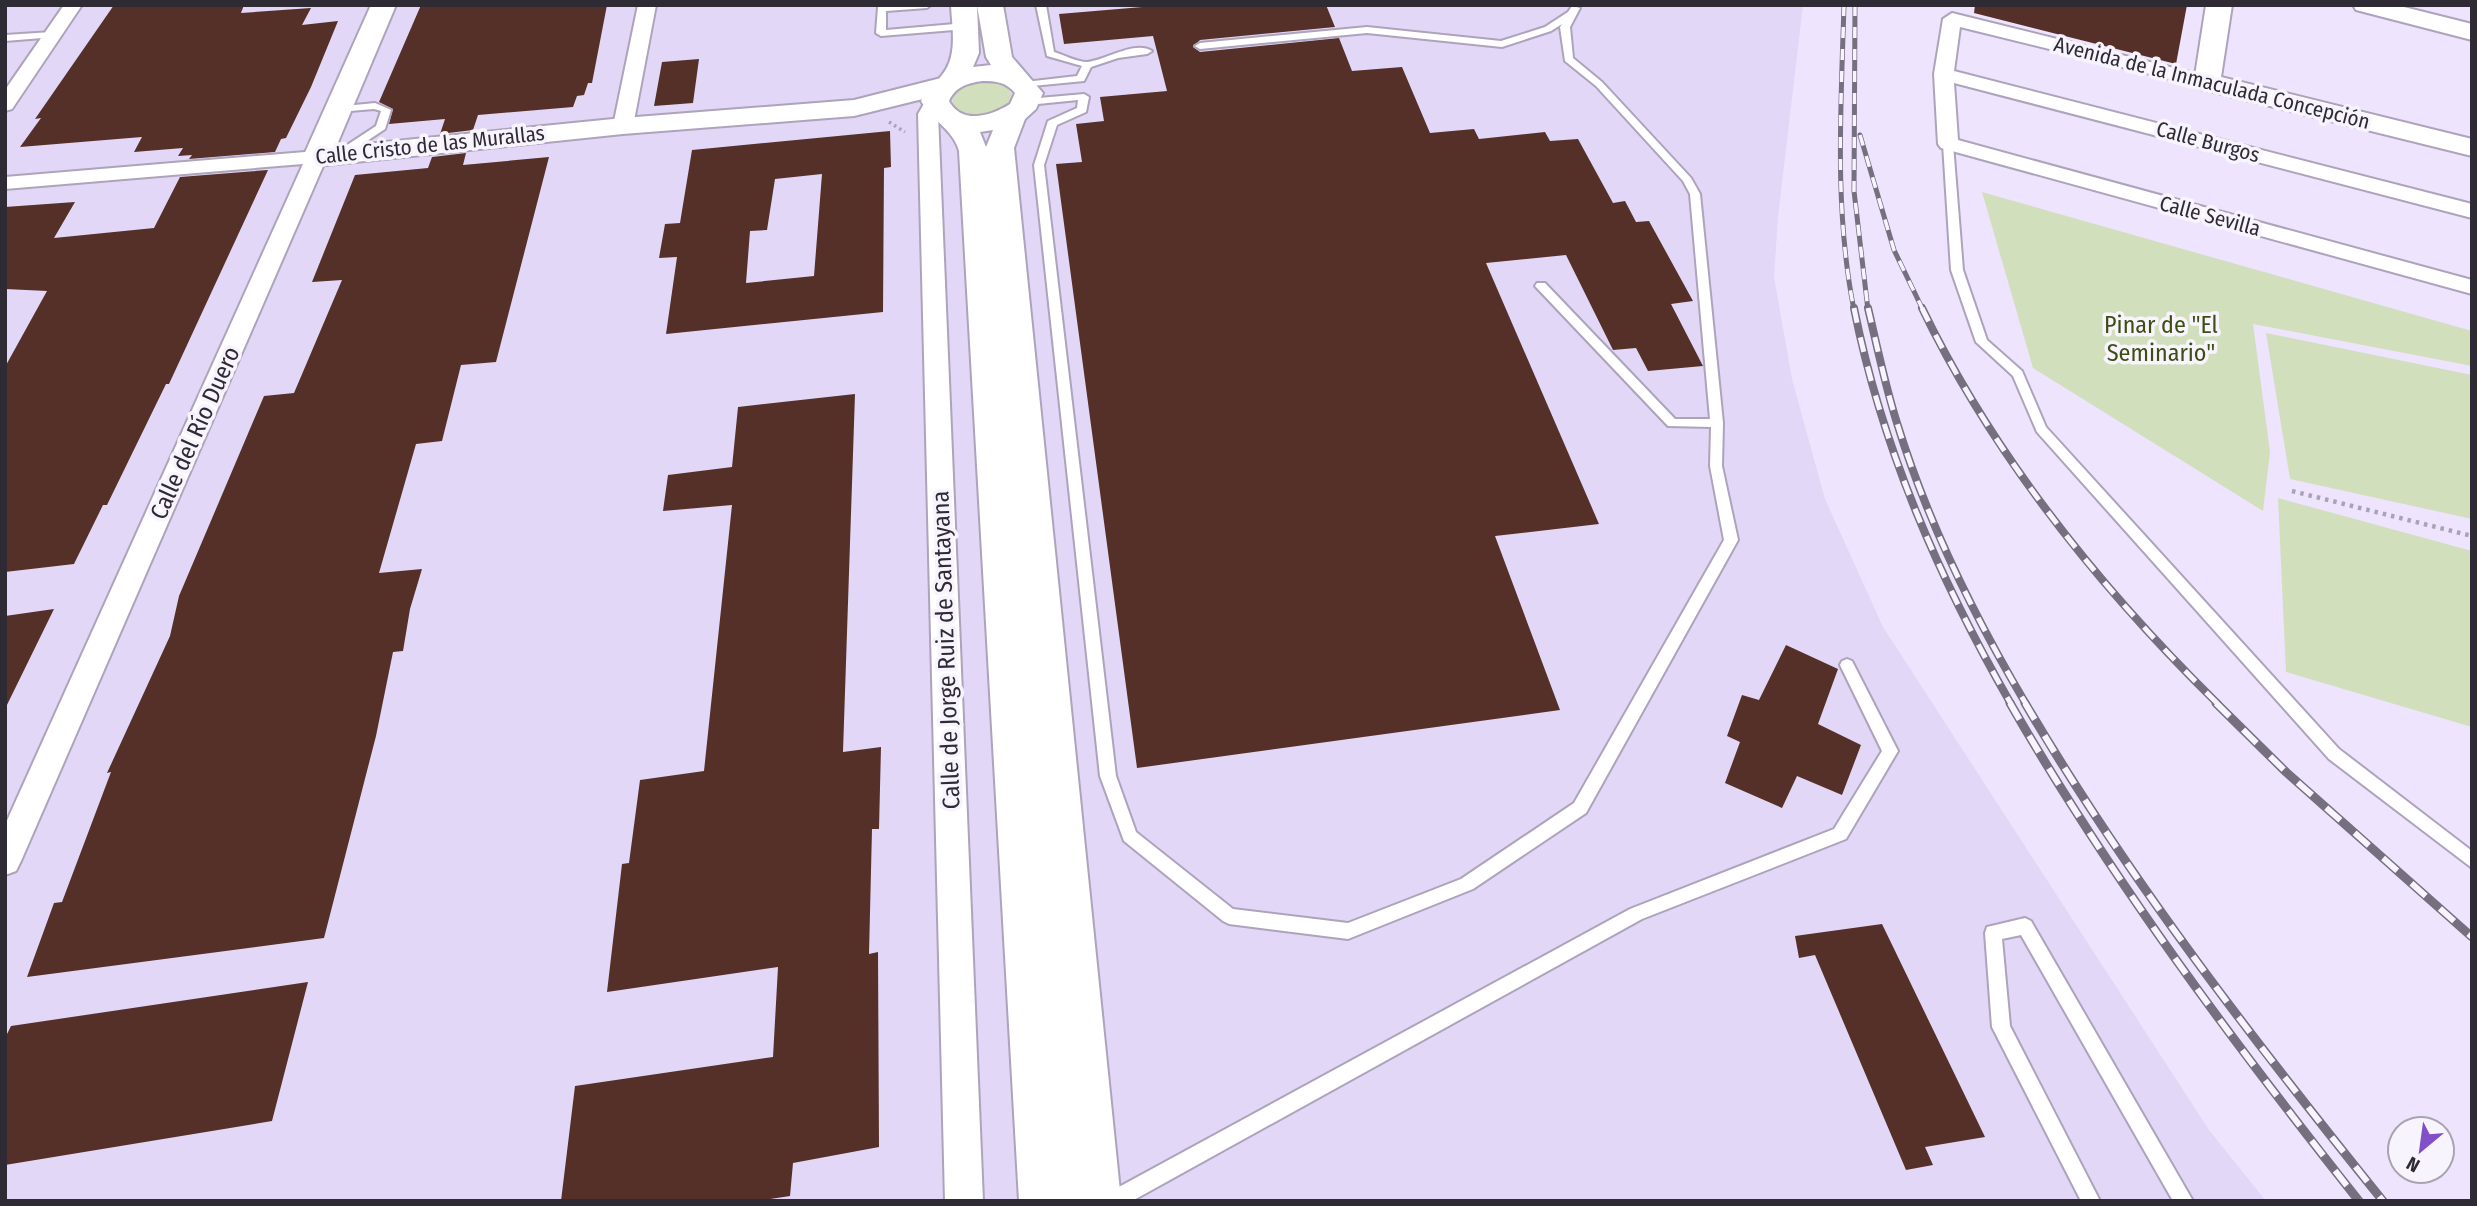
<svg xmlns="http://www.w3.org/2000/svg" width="2477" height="1206" viewBox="0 0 2477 1206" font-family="'Fira Sans Condensed',sans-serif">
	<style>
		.built { fill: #e3d7f7 }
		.green { fill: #d2dfbd }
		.building { fill: #553029; fill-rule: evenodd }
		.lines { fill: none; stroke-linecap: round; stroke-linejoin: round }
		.lane-casing { stroke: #ada3bb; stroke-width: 4 }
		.street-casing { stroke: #ada3bb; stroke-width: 4 }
		.secondary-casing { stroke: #ada3bb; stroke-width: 4 }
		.highway-casing { stroke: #ada3bb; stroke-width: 4 }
		.path-far1 { stroke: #aaa2b6; stroke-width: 3.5; stroke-dasharray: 2.5 3.5; stroke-linecap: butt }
		.path { stroke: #aaa2b6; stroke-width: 4.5; stroke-dasharray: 3.5 5; stroke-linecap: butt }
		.lane { fill: #fff; fill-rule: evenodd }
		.street { fill: #fff; fill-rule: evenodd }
		.secondary { fill: #fff; fill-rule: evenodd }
		.highway { fill: #fff; fill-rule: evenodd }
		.rail-far2-casing { stroke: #756f7f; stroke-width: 5 }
		.rail-far1-casing { stroke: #756f7f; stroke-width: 8 }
		.rail-casing { stroke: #756f7f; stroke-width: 9 }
		.rail-far2 { stroke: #f8f4fe; stroke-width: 3.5; stroke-dasharray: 11; stroke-linecap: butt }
		.rail-far1 { stroke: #f8f4fe; stroke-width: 5; stroke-dasharray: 15; stroke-linecap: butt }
		.rail { stroke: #f8f4fe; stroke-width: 6; stroke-dasharray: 19; stroke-linecap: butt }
		.labels { text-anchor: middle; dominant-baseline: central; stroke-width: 7; stroke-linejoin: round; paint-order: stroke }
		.far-street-label { font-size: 21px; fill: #2f2b35; stroke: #f8f4fe }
		.park-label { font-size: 24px; fill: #3d4e12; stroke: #f8f4fe }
		.street-label { font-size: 24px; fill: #2f2b35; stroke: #f8f4fe }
	</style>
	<rect width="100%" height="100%" fill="#eee4fd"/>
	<path class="built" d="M5,5H1803L1778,217L1774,277L1792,379L1825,499L1883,627L2209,1130L2266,1201H5Z"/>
	<path class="green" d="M980,81L1006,86L1012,96C1004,119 971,119 954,107L952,96L962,86Z
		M1982,192L2472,331V366L2253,324L2270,452L2263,511L2033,368Z
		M2266,333L2472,375V519L2290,479Z
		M2278,498L2472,551V727L2286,672Z"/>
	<path class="building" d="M114,5H244L241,13L311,8L302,25L338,21L311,87L286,138L281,139L275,152L189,159L192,155L178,156L183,148L134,152L142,137L20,147L41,118L35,119Z
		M421,5H607L592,83H588L584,95L577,96L573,107L478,115L473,130L440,134L445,119L389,124L393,109L379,102Z
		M1166,5H1326L1335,27L1200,40L1193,47L1200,52L1339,38L1352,71L1402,67L1430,133L1474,129L1479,139L1545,132L1550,141L1578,139L1613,203L1625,201L1636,222L1649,221L1693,301L1671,304L1703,366L1648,371L1636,348L1613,350L1566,255L1486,263L1599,524L1495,536L1560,710L1137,768L1056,164L1082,162L1076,124L1104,121L1100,97L1167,91L1153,36L1064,44L1059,14Z
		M1975,5H2187L2176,64L1974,13Z
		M699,59L693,103L654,106L662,62Z
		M890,131L891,167L884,168L883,312L666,334L677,257L659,258L665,224L680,223L692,150ZM822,174L814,276L746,283L750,231L767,230L775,179Z
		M466,153L463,165L549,157L496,362L461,365L442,441L416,444L379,573L422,569L410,609L403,651L393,652L376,736L324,938L27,977L54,903L62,902L111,772L107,773L170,636L179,596L264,396L294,393L342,280L312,282L355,175L428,168L432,157Z
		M268,170L169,384H166L107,505H103L74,564L5,572V367L47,291L5,289V207L75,202L54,238L154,228L180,177Z
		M855,394L843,752L881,747L879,829H872L869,954L878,952L879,1147L793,1163L790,1196L757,1201H561L575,1086L773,1057L778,967L607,992L622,864L629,863L640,780L704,771L732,505L663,511L668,475L732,467L738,407Z
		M54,609L5,709V616Z
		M1786,645L1838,669L1818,724L1861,745L1842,795L1797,776L1782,808L1725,783L1740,742L1727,736L1742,695L1759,700Z
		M1882,924L1985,1137L1925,1147L1933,1165L1906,1170L1815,955L1799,958L1795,936Z
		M308,982L272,1121L5,1165V1038L11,1026Z"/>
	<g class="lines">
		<defs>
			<path id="lane" d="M931,5L927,8L886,11V30L966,23L971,26L966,29L881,36L876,33L878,7Z
				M1036,5H1046L1054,52C1064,55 1077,62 1087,62C1105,61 1134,40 1152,51L1147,54L1118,58L1091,67L1084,81L1022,87L1020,85L1025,82L1077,76L1082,66L1047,56Z
				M1572,6L1580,8L1570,27L1573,58L1602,82L1691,178L1700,194L1723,423L1722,466L1738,540L1586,813L1473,889L1348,939L1229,924L1223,921L1124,841L1100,776L1034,165L1048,121L1077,108L1078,100L1028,105L1023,102L1028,99L1084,94L1089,97L1086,112L1057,125L1044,165L1116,776L1136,832L1233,909L1348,923L1461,879L1574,803L1724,540L1710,466L1711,427L1668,426L1535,286L1537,283H1545L1675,419H1710L1690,194L1683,181L1596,86L1565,61L1560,27L1562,24L1551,31L1502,47L1367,33L1200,49L1195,46L1200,43L1367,27L1501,41L1545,27L1568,12Z
				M52,32L57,35L55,37L5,41V35Z
				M375,103L391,110L385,129L343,157H335V153L376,126L381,111L374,109L338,112L334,111V107Z
				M1948,141L1953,144L1963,270L1987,340L2022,371L2046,427L2339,749L2472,851V868L2329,759L2037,432L2013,376L1976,342L1951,270L1943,144Z
				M1847,659L1852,661L1898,751L1846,839L1642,919L1132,1201H1104L1106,1194L1630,909L1834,829L1882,751L1840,665L1842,661Z
				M2025,918L2031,921L2193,1201H2173L2021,935L2002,939L2010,1026L2100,1201H2081L1992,1027L1985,933L1987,927Z"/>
			<path id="street" d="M64,5H82L12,109L5,111V90Z
				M638,5H656L633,126L623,132L613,126Z
				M1952,13L2214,78L2217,82L2207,88L1960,27L1954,71L2472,204V218L1954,83L1958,140L2472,280V294L1941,148L1938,144L1934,74L1943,19Z
				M935,95L945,101L938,114L983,1201H945L918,114L928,97Z
				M317,151L327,157L21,861L16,871L5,875V825L303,164L5,189V177Z"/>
			<path id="secondary" d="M371,5H396L336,147L623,118L854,100L945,77L955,79L958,85L955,91L854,116L623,134L317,166L307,163L303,157Z
				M2206,5H2232L2221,77L2472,139V156L2197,88L2194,82Z
				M2353,5H2396L2472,24V40L2356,10Z"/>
			<path id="highway" d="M951,5H977L979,53L973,67L991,65L986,57L977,5H1003L1012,57L1043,93L1036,109L1025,119L1014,148L1121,1201H1019L959,151C953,129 932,121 921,101C927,90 935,84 942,75C958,56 952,28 951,5ZM982,81C996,81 1006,82 1015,93L1010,104C991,116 962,125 949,101C955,87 968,83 982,81ZM993,130L986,147L980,132Z"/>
		</defs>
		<use href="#lane" class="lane-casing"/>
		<use href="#street" class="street-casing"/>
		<use href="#secondary" class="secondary-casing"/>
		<use href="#highway" class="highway-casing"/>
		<path class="path-far1" d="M889,122L905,132"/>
		<path class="path" d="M2292,491L2472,536"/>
		<use href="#lane" class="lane"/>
		<use href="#street" class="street"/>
		<use href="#secondary" class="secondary"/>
		<use href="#highway" class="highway"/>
		<defs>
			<path id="rail-far2" d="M1844,5C1841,107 1834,210 1854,310
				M1855,5L1854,191L1868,310
				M1860,135L1894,250L1923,310"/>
			<path id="rail-far1" d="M1854,308C1882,449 1940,580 2011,704
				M1868,308C1877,346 1885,385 1897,423C1927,521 1974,616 2026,704
				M1922,308C1994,457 2101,589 2218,704"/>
			<path id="rail" d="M2010,703C2111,879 2233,1042 2359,1201
				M2025,703C2129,880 2254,1041 2383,1201
				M2216,703L2286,772L2472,937"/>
		</defs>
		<use href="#rail-far2" class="rail-far2-casing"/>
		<use href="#rail-far1" class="rail-far1-casing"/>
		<use href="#rail" class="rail-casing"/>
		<use href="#rail-far2" class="rail-far2"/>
		<use href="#rail-far1" class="rail-far1"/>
		<use href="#rail" class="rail"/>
	</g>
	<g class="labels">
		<g class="far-street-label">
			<text transform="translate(2212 83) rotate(14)">Avenida de la Inmaculada Concepción</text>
			<text transform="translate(2208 142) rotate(15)">Calle Burgos</text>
			<text transform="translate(430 145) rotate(-6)">Calle Cristo de las Murallas</text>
			<text transform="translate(2210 216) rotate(15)">Calle Sevilla</text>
		</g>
		<g class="park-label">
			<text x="2161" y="325">Pinar de "El<tspan x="2161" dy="28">Seminario"</tspan></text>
		</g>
		<g class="street-label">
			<text transform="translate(195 433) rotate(-66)">Calle del Río Duero</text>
			<text transform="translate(946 650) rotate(-92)">Calle de Jorge Ruiz de Santayana</text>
		</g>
	</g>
	<rect width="2477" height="1206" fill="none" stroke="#2f2b35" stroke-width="14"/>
	<g transform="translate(2421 1150) rotate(209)"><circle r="33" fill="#f8f4fe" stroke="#a8a4ae" stroke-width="2"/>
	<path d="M0-5L12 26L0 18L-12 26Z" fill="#8150c8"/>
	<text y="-10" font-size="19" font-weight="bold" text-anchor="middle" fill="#2f2b35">N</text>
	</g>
</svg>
